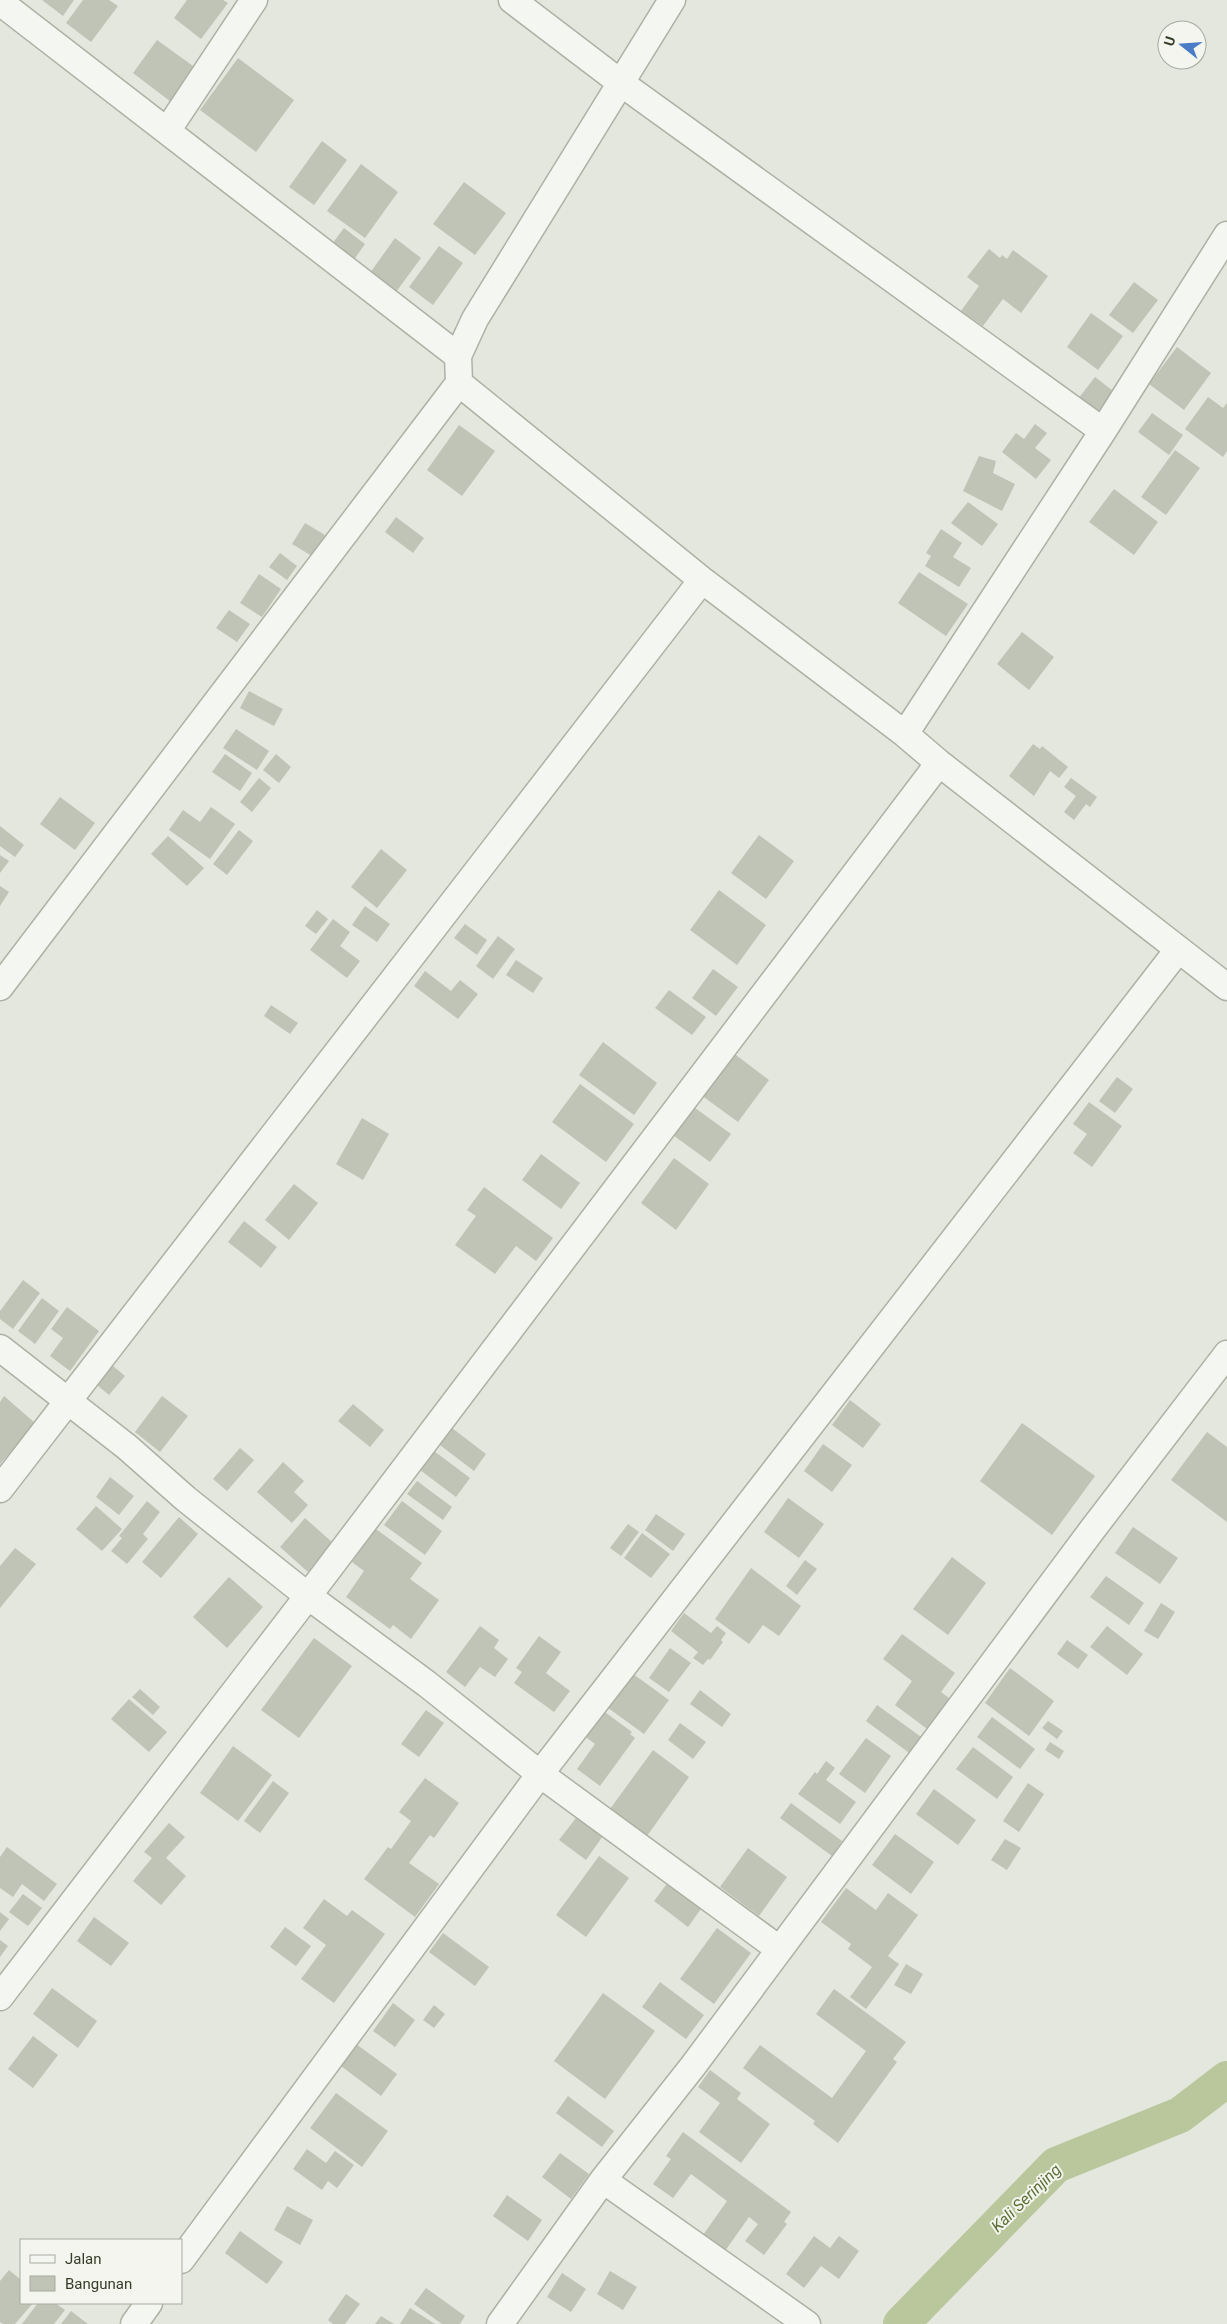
<svg xmlns="http://www.w3.org/2000/svg" width="1227" height="2324" viewBox="0 0 1227 2324" font-family="Roboto,sans-serif">
	<style>
		.lines { fill: none; stroke-linecap: round; stroke-linejoin: round }
		.river { stroke: #bac69b; stroke-width: 36 }
		.building { fill: #bfc4b6 }
		.minor-casing { stroke: #acb1a4; stroke-width: 29 }
		.minor { stroke: #f4f6f1; stroke-width: 26 }
		.labels { text-anchor: middle; dominant-baseline: central; stroke-width: 4; stroke-linejoin: round; paint-order: stroke }
		.water-label { font-size: 16px; font-style: italic; fill: #5d6f35; stroke: #f3f5ee }
	</style>
	<rect width="100%" height="100%" fill="#e4e7de"/>
	<g class="lines">
		<path class="river" d="M901,2324L1056,2165L1180,2115L1227,2079"/>
	</g>
	<path class="building" d="M42,0H74L63,16Z
		M83,0H109L118,6L91,42L66,23Z
		M187,0H223L228,3L201,39L174,18Z
		M157,40L200,71L175,105L133,73Z
		M238,58L294,100L256,152L200,110Z
		M322,141L347,160L314,205L289,187Z
		M361,164L398,192L365,238L327,211Z
		M464,182L506,213L475,255L433,224Z
		M344,228L365,244L351,264L329,248Z
		M395,238L421,258L396,292L370,273Z
		M439,246L463,263L433,305L409,287Z
		M989,249L1000,258L1002,255L1007,259L1013,250L1048,276L1021,313L1003,299L983,326L961,311L979,286L967,277Z
		M1134,282L1158,300L1133,333L1109,315Z
		M1091,313L1123,336L1098,370L1067,347Z
		M1177,347L1211,373L1184,410L1149,384Z
		M1095,377L1117,394L1101,416L1078,399Z
		M1208,397L1223,408L1227,403V451L1223,457L1185,429Z
		M1152,413L1183,435L1169,455L1138,432Z
		M1035,424L1047,433L1035,448L1051,460L1036,479L1002,452L1016,433L1024,439Z
		M459,425L495,451L462,496L427,470Z
		M1175,450L1200,468L1166,515L1141,497Z
		M979,456L996,461L993,473L1015,484L1002,511L963,491Z
		M1114,489L1158,522L1134,555L1089,522Z
		M968,502L998,524L982,546L951,523Z
		M396,517L424,538L413,553L385,532Z
		M305,523L325,535L312,556L292,544Z
		M941,529L962,543L953,557L971,568L959,587L925,566L931,556L926,553Z
		M280,553L297,566L287,580L269,567Z
		M919,572L968,604L946,636L898,603Z
		M259,574L281,589L262,617L240,603Z
		M229,610L250,624L237,642L216,628Z
		M1022,632L1054,657L1029,690L997,664Z
		M249,691L283,709L274,726L240,708Z
		M236,729L269,751L257,770L223,748Z
		M1033,744L1040,749L1042,746L1068,767L1059,778L1050,771L1034,796L1009,776Z
		M225,754L252,773L240,791L212,772Z
		M276,754L291,767L279,783L263,770Z
		M259,778L271,788L252,812L240,802Z
		M1071,778L1097,797L1090,807L1086,804L1074,820L1064,812L1076,796L1064,787Z
		M60,797L95,823L75,850L40,824Z
		M211,807L235,824L210,859L169,830L183,810L200,822Z
		M0,826L24,845L15,857L0,846Z
		M239,830L253,841L227,875L213,864Z
		M759,835L794,861L766,899L731,873Z
		M168,836L204,868L187,886L151,854Z
		M381,849L407,870L377,908L351,887Z
		M0,855L9,861L0,873Z
		M0,886L9,892L0,906Z
		M719,890L766,925L737,965L690,930Z
		M365,906L390,924L377,942L352,925Z
		M317,910L328,919L316,934L305,926Z
		M333,919L350,932L340,946L360,961L347,978L310,950Z
		M465,924L487,940L477,955L454,938Z
		M498,936L515,949L493,979L476,966Z
		M516,960L543,978L533,993L506,975Z
		M713,969L738,987L716,1016L692,998Z
		M425,971L451,991L460,980L478,994L458,1019L414,986Z
		M669,990L706,1017L692,1035L655,1008Z
		M271,1005L298,1023L290,1034L264,1016Z
		M603,1042L657,1083L634,1115L579,1075Z
		M732,1052L769,1080L738,1122L701,1095Z
		M1117,1077L1133,1089L1115,1113L1099,1101Z
		M580,1084L634,1124L606,1162L552,1122Z
		M1089,1102L1122,1126L1092,1167L1073,1153L1087,1134L1073,1124Z
		M691,1105L731,1134L710,1162L670,1133Z
		M362,1118L389,1134L363,1180L336,1164Z
		M541,1154L580,1183L561,1209L522,1180Z
		M674,1158L709,1184L676,1230L641,1203Z
		M294,1184L318,1203L289,1240L265,1220Z
		M484,1187L553,1238L536,1261L516,1246L495,1274L455,1245L476,1216L467,1210Z
		M244,1221L277,1247L261,1268L228,1242Z
		M23,1280L40,1293L13,1329L0,1319V1311Z
		M42,1298L59,1311L35,1344L18,1331Z
		M67,1307L99,1331L70,1371L50,1356L63,1338L51,1329Z
		M107,1361L125,1376L109,1395L91,1380Z
		M4,1396L35,1423L0,1464V1402Z
		M162,1396L188,1416L160,1452L135,1432Z
		M850,1400L881,1424L863,1448L832,1425Z
		M353,1404L384,1430L370,1447L338,1421Z
		M1022,1423L1095,1476L1052,1535L980,1481Z
		M452,1428L486,1454L474,1471L440,1445Z
		M1207,1432L1227,1447V1522L1171,1480Z
		M823,1444L852,1465L832,1492L804,1471Z
		M240,1448L254,1460L227,1491L213,1479Z
		M434,1451L470,1478L456,1497L420,1470Z
		M283,1462L304,1481L294,1492L308,1505L292,1523L257,1492Z
		M110,1477L134,1496L119,1515L96,1497Z
		M417,1481L452,1507L443,1520L407,1494Z
		M788,1498L824,1524L799,1558L764,1532Z
		M147,1501L160,1512L143,1534L148,1539L127,1564L111,1551L122,1538L119,1536Z
		M402,1501L442,1531L425,1555L384,1525Z
		M96,1506L122,1529L102,1551L76,1529Z
		M656,1514L685,1534L673,1551L645,1530Z
		M179,1517L198,1534L161,1578L142,1562Z
		M305,1518L333,1543L308,1572L280,1547Z
		M628,1524L639,1532L621,1556L610,1548Z
		M1133,1527L1178,1558L1160,1584L1115,1553Z
		M376,1529L422,1563L410,1579L439,1600L411,1639L393,1625L390,1629L346,1597L364,1571L352,1562Z
		M642,1533L670,1554L651,1578L624,1558Z
		M15,1548L36,1564L0,1608V1566Z
		M952,1557L986,1583L948,1635L913,1609Z
		M805,1560L817,1569L797,1595L786,1586Z
		M751,1568L801,1606L779,1636L763,1625L749,1644L715,1619Z
		M1106,1576L1144,1603L1129,1625L1090,1597Z
		M229,1577L263,1607L227,1648L193,1617Z
		M1161,1603L1175,1612L1158,1639L1144,1631Z
		M684,1613L711,1633L717,1626L726,1633L721,1640L723,1642L710,1660L708,1659L703,1665L693,1658L698,1652L671,1631Z
		M480,1626L499,1640L494,1648L508,1659L495,1677L480,1667L465,1687L446,1672Z
		M1107,1626L1143,1654L1127,1675L1090,1647Z
		M902,1634L955,1673L941,1692L956,1703L934,1734L895,1705L912,1681L883,1659Z
		M539,1636L561,1652L546,1673L570,1691L554,1712L514,1683L522,1672L516,1668Z
		M314,1638L352,1666L299,1738L261,1710Z
		M1067,1640L1088,1655L1078,1669L1057,1654Z
		M670,1648L691,1663L669,1692L649,1678Z
		M1010,1668L1054,1701L1029,1736L985,1703Z
		M629,1671L669,1700L644,1734L604,1705Z
		M140,1689L160,1707L153,1715L132,1697Z
		M700,1690L731,1714L722,1727L690,1704Z
		M129,1699L167,1732L149,1752L111,1719Z
		M877,1705L924,1739L912,1755L866,1721Z
		M598,1707L632,1732L630,1734L635,1738L600,1786L577,1769L595,1744L579,1732Z
		M426,1710L444,1723L419,1757L401,1744Z
		M992,1717L1035,1749L1020,1769L977,1737Z
		M1048,1721L1063,1731L1057,1739L1042,1728Z
		M680,1723L706,1742L693,1759L668,1740Z
		M866,1738L891,1756L865,1793L839,1774Z
		M1050,1742L1064,1751L1059,1759L1045,1750Z
		M233,1746L272,1775L238,1821L200,1793Z
		M973,1747L1013,1777L997,1799L956,1769Z
		M653,1750L689,1777L647,1836L610,1809Z
		M826,1761L835,1768L826,1780L856,1802L840,1824L798,1794L815,1772L817,1774Z
		M425,1778L459,1803L434,1838L430,1835L409,1863L439,1884L415,1917L364,1879L388,1847L391,1849L411,1821L399,1812Z
		M273,1781L289,1793L260,1833L244,1821Z
		M1028,1783L1044,1794L1019,1832L1003,1821Z
		M934,1789L976,1820L958,1845L916,1814Z
		M791,1803L842,1841L832,1856L780,1818Z
		M579,1814L605,1833L586,1860L559,1840Z
		M169,1823L185,1837L166,1858L186,1876L161,1905L133,1881L152,1858L144,1852Z
		M895,1834L934,1862L911,1894L872,1865Z
		M1005,1839L1021,1848L1007,1870L991,1860Z
		M7,1847L57,1884L44,1901L22,1884L13,1897L0,1888V1857Z
		M748,1848L787,1877L759,1916L720,1887Z
		M599,1856L629,1878L586,1937L556,1915Z
		M669,1881L703,1906L688,1927L654,1901Z
		M846,1888L876,1910L888,1893L918,1915L888,1956L899,1964L866,2009L850,1997L872,1967L848,1949L851,1944L821,1922Z
		M23,1894L42,1908L28,1926L9,1912Z
		M324,1899L347,1916L352,1910L385,1934L334,2003L301,1979L326,1945L303,1928Z
		M0,1912L9,1919L0,1931Z
		M94,1917L129,1943L111,1966L77,1941Z
		M285,1927L311,1946L296,1966L270,1947Z
		M717,1928L751,1953L714,2004L680,1979Z
		M443,1933L489,1967L475,1986L429,1952Z
		M0,1940L8,1946L0,1957Z
		M906,1964L923,1974L911,1994L894,1985Z
		M660,1982L704,2015L686,2039L642,2007Z
		M52,1988L97,2021L78,2048L33,2014Z
		M834,1989L906,2042L893,2059L897,2062L838,2143L813,2124L815,2121L743,2068L760,2045L832,2098L866,2051L816,2014Z
		M603,1993L655,2031L605,2099L554,2061Z
		M393,2003L415,2020L395,2047L373,2031Z
		M434,2005L445,2014L434,2028L423,2020Z
		M33,2036L58,2055L33,2088L8,2069Z
		M352,2041L397,2074L381,2096L337,2063Z
		M710,2070L741,2093L737,2099L770,2124L741,2163L699,2132L720,2103L698,2087Z
		M336,2093L388,2131L362,2167L310,2128Z
		M568,2096L614,2131L602,2147L556,2113Z
		M683,2132L791,2212L784,2222L787,2224L764,2255L745,2241L758,2224L749,2217L725,2251L703,2235L727,2201L691,2174L673,2198L653,2184L671,2159L666,2156Z
		M307,2149L326,2163L335,2151L354,2165L337,2188L328,2181L322,2190L293,2169Z
		M560,2153L589,2174L571,2199L542,2177Z
		M507,2195L542,2220L528,2241L493,2216Z
		M287,2206L313,2220L300,2245L274,2230Z
		M240,2231L283,2262L267,2284L225,2253Z
		M814,2236L830,2248L839,2236L859,2251L839,2279L821,2266L804,2288L786,2274Z
		M9,2270L21,2280V2303H33L15,2324H3L0,2322V2281Z
		M610,2271L637,2287L623,2310L597,2294Z
		M562,2273L586,2289L571,2312L547,2297Z
		M426,2288L465,2316L460,2324H442L414,2304Z
		M346,2294L360,2304L345,2324H333L328,2320Z
		M38,2303H55L65,2310L54,2324H22Z
		M410,2308L435,2324H400Z
		M71,2311L88,2324H61Z
		M381,2316L394,2324H375Z"/>
	<g class="lines">
		<defs>
			<path id="minor" d="M512,0L621,83L1103,431
				M0,2L458,356L459,383L702,580L905,734L939,763L1227,987
				M167,131L254,0
				M458,356L475,319L672,0
				M905,734L1103,431L1227,235
				M0,987L459,383
				M0,1348L127,1447L186,1499L308,1596L427,1684L540,1774L779,1949
				M0,1489L702,580
				M0,1997L308,1596L939,763
				M603,2180L807,2324
				M181,2260L540,1774L1178,950
				M134,2324L149,2303
				M500,2324L603,2180L693,2066L1092,1530L1227,1354"/>
		</defs>
		<use href="#minor" class="minor-casing"/>
		<use href="#minor" class="minor"/>
	</g>
	<g class="labels">
		<g class="water-label">
			<text transform="translate(1026 2198) rotate(-44)">Kali Serinjing</text>
		</g>
	</g>
	<rect x="20" y="2239" width="162" height="65" fill="#f3f5ee" stroke="#a7ab9f"/>
	<rect x="30" y="2255" width="25" height="8" fill="#f4f6f1" stroke="#a7ab9f"/>
	<text x="65" y="2264" font-size="15" fill="#353d28">Jalan</text>
	<rect x="30" y="2276" width="25" height="15" fill="#bfc4b6" stroke="#a7ab9f"/>
	<text x="65" y="2289" font-size="15" fill="#353d28">Bangunan</text>
	<g transform="translate(1182 45) rotate(287)"><circle r="24" fill="#f3f5ee" stroke="#a7ab9f"/>
	<path d="M0-4L9 19L0 12L-9 19Z" fill="#497bc7"/>
	<text y="-8" font-size="14" font-weight="bold" text-anchor="middle" fill="#353d28">U</text>
	</g>
</svg>
